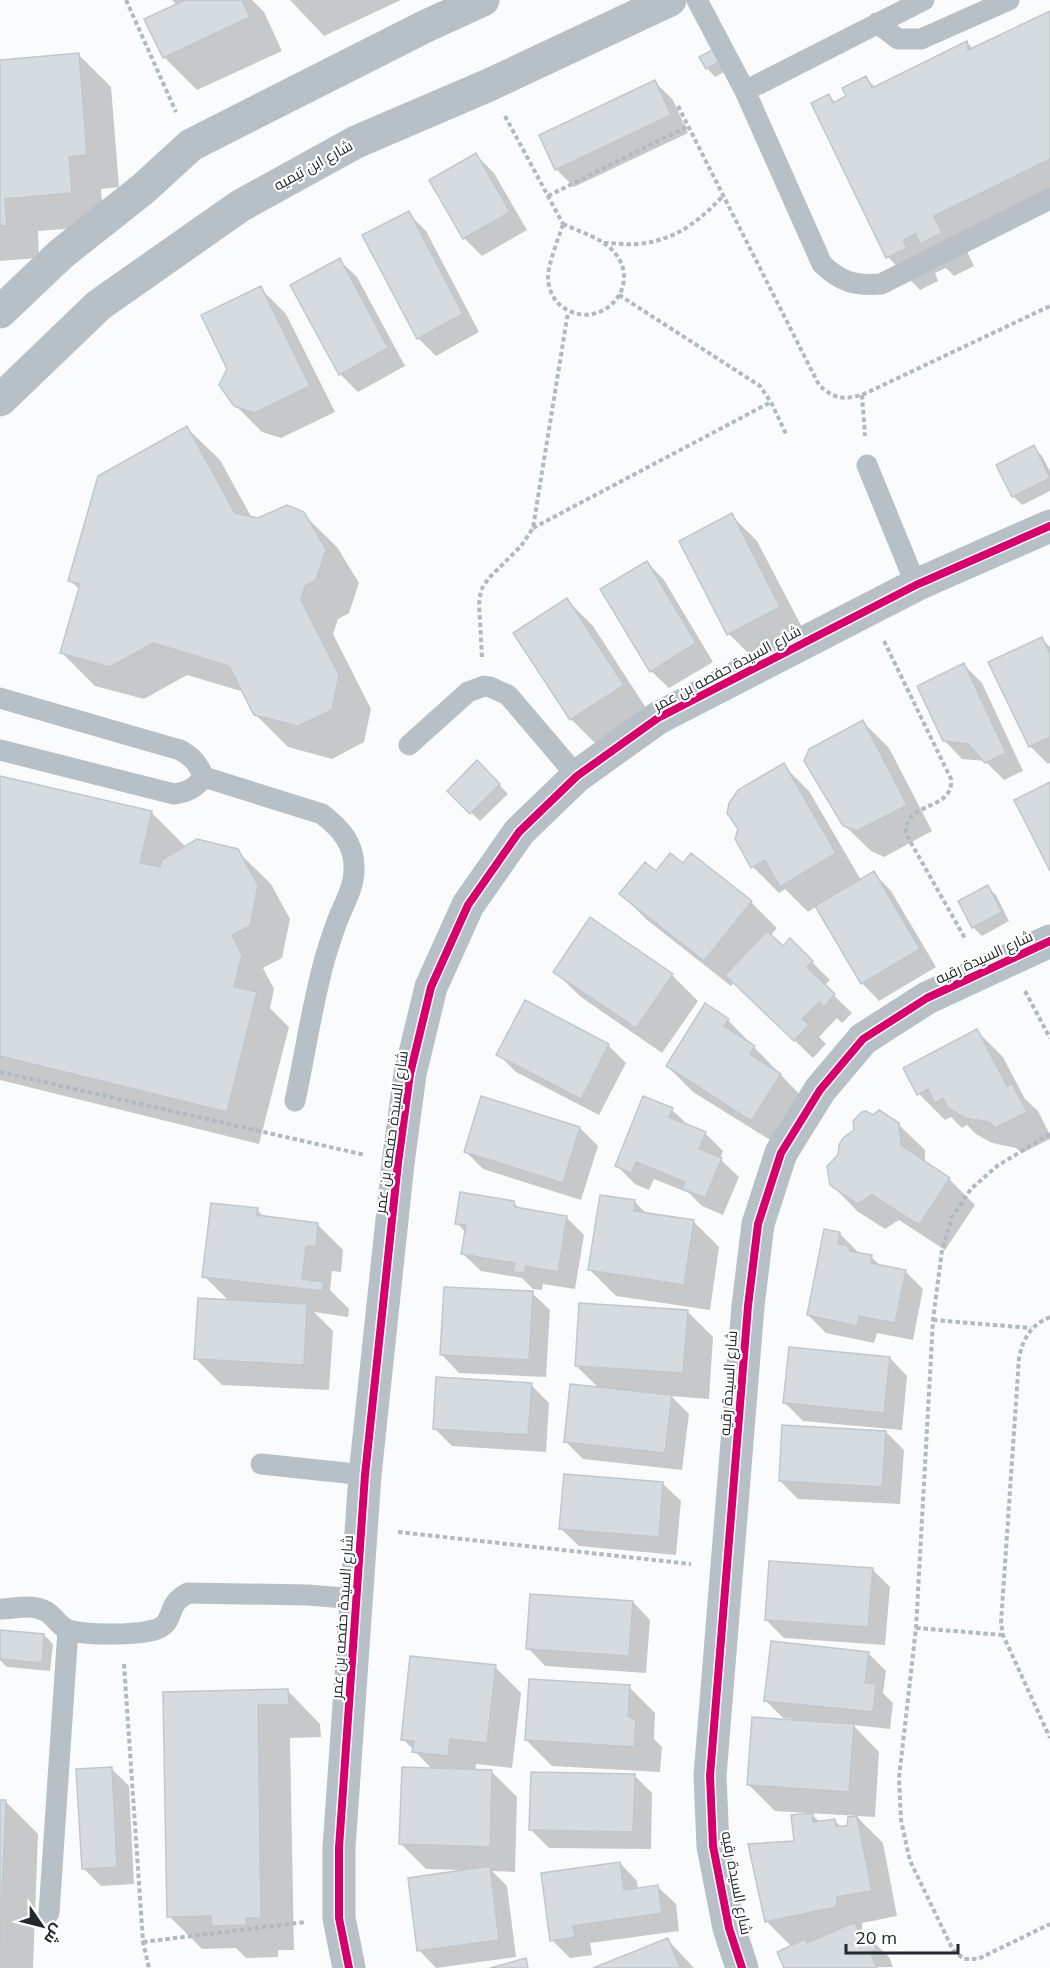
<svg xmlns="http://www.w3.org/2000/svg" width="1050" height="1968" viewBox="0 0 1050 1968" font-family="Mulish,Cairo,sans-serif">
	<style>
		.shadow { fill: #0003 }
		.building { fill: #d5dbde; stroke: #c3c7ca; stroke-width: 1.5 }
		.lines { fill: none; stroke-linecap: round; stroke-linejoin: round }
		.path { stroke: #b3babe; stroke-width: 4; stroke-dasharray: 4.5 3; stroke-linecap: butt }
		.service { stroke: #b7c0c6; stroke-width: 21 }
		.minor { stroke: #b7c0c6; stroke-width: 33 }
		.tertiary { stroke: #b7c0c6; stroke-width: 33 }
		.cycleway-casing { stroke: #fff; stroke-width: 11 }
		.cycleway { stroke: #d6006c; stroke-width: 8 }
		.labels { text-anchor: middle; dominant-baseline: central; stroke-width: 4.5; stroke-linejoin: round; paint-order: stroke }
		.street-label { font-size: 15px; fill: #21292d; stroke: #fff }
	</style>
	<rect width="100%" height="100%" fill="#f9fbfd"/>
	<path class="shadow" d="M172,0H252L264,12L282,51L197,90L164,57L177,5Z
		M290,0H401L324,36Z
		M1050,12V208L966,249L974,266L954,276L946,268L935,273L938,281L920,290L888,257L829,96L836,103L848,97L866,78L876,88L967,42L973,49Z
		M714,50L728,70L715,77L707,68Z
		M78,54L111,87L119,187L101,189L104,226L38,231L39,258L0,261V61Z
		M655,82L673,100L688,133L574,187L556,169Z
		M476,155L494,173L527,230L482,256L464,238L431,181Z
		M408,213L426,231L479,332L436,356L418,338Z
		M339,260L357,277L405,366L358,392L340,374Z
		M260,288L286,314L335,412L281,438L262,432L235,405L229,369Z
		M187,428L220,460L252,518L259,520L303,514L337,547L359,583L349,613L338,619L333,634L371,709L364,742L332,759L288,747L255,714L244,692L187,675L144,699L95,686L62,653L80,590L70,580Z
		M1034,447L1042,456L1050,471V491L1022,505L1013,496Z
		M731,515L757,541L805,633L755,660L729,634Z
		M647,562L664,580L713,662L669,688L651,671Z
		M567,600L593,626L648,711L597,745L571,719Z
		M1041,638L1050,647V763L1048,764L1030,746Z
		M964,665L982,683L1023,771L1004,780L985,761L962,759L944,740Z
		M863,722L889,748L932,831L884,857L871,851L844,825Z
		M477,762L508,794L480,821L449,791Z
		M783,765L809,791L861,880L874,873L891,891L936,967L879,1001L862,983L817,906L808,912L785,889L779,893L753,867L740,829Z
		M0,778L151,812L184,845L183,849L237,851L271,884L290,919L282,958L263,968L274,989L270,1008L289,1027L259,1144L0,1080Z
		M683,865L751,902L777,928L770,936L783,948L790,940L830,980L824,986L852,1013L842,1023L837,1018L819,1037L826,1044L813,1058L734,982L731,986L647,920L621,894L656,873Z
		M987,887L996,895L1009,921L982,936L973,927Z
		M555,972L672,975L698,1001L662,1053L581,997Z
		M728,1020L806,1101L778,1145L693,1092L667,1066Z
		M977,1031L1003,1057L1025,1099L1038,1111L1050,1135V1139L1022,1153L1016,1148L992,1143L976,1134L967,1125L962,1128L951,1117L945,1120L919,1094L905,1069Z
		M608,1045L626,1063L599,1115L516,1072L498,1054Z
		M482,1098L580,1128L598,1146L581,1200L483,1169L465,1151Z
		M672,1110L689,1126L705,1133L723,1151L720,1159L739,1177L723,1215L702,1206L689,1193L654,1179L649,1190L635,1184L617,1166Z
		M873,1117L898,1124L925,1150V1164L949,1179L975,1205L945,1250L899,1220L885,1229L857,1211L831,1184L828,1167L840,1156L855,1131Z
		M634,1201L647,1214L693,1221L719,1247L710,1310L616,1296L590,1270Z
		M513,1202L521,1210L566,1217L584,1235L575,1289L543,1284L542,1290L533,1289L522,1278L481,1271L463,1254L466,1233L457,1223Z
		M257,1210L265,1218L317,1224L343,1250L341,1272L332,1271L330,1290L349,1309L348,1317L314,1312L333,1331L329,1390L222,1385L196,1359L229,1301L204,1276Z
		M839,1233L857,1251V1254L871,1257L881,1266L905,1271L923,1289L913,1340L877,1333L874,1343L826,1333L808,1315Z
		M532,1293L550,1310L546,1377L459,1373L442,1355Z
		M687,1311L713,1337L709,1399L671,1396L689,1414L682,1470L583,1459L565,1441L600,1389L576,1366Z
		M890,1358L907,1376L902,1430L803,1421L785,1403Z
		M531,1385L549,1403L546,1452L452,1446L434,1428Z
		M886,1432L904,1450L900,1504L798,1499L780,1481Z
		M663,1484L681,1501L676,1555L579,1546L561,1529Z
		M872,1569L890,1587L885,1645L784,1638L766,1620Z
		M633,1602L650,1620L646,1673L545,1666L528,1648Z
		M0,1631L44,1635L53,1644L50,1671L7,1667L0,1660Z
		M868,1653L886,1671L883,1693L893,1703L890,1729L853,1725L879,1752L875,1817L775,1811L749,1785L794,1719L783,1718L765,1700Z
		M495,1667L521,1693L512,1768L476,1764L475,1771H491L517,1797L515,1872L492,1871L507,1886L516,1957L436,1968L419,1950L460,1870L426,1869L400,1843L432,1769L403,1739Z
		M629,1687L655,1713L654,1739L662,1747L660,1772L552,1766L526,1740Z
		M288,1691L320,1724L321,1737L290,1738L294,1950H278V1957L246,1958L236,1948L202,1949L169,1916L164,1693Z
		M111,1768L129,1786L134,1884L101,1886L83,1868Z
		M634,1775L652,1793L651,1849L549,1848L531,1830Z
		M0,1801H5L38,1834L33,1968H0Z
		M812,1815L820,1822L835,1821L841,1827H848L856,1816L883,1843L897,1916L862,1923V1931L889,1957L893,1967L785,1968L792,1947L767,1922L750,1845L795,1842Z
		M620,1863L637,1881L638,1889L658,1887L676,1904L679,1931L590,1943L592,1955L570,1958L552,1940Z
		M668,1940L694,1968H597Z"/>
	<path class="building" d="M185,0H242L250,17L163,58L144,19Z
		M1050,11V159L934,216L942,233L920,244L916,234L903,240L907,248L886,258L811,103L829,94L833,103L846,96L842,88L866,76L872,88L967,41L968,50Z
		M714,49L720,61L706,69L699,57Z
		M79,53L87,155L69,157L72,193L5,199L7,226H0V60Z
		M655,80L671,115L555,170L539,135Z
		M476,153L510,212L463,239L429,180Z
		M409,211L463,314L417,339L362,235Z
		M340,258L388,348L339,375L290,285Z
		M261,286L310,386L254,413L234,406L219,385L227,369L201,315Z
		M187,426L235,513L258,518L287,505L304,512L326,549L316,580L305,586L301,600L339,675L332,710L298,726L254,715L229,666L153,643L110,667L60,653L80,584L68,581L98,476Z
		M1034,445L1050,478L1012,497L996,465Z
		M732,513L780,607L727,635L679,541Z
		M647,561L696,643L650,672L600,589Z
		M567,598L624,685L570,720L513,633Z
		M1042,637L1050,654V737L1029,747L988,662Z
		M964,663L1006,753L985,763L968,744L943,741L917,686Z
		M863,720L907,805L857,831L843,826L804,761L809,749Z
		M477,760L500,784L470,814L447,791Z
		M784,763L836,853L780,887L765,860L751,868L735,839L738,829L727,813L729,803L738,790Z
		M0,776L152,811L140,863L160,867L162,860L197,839L238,849L258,885L250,926L232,935L242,955L234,987L257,992L227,1112L0,1056Z
		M1050,782V871L1014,800Z
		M670,853L683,863L691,853L752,901L704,961L619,894L645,862L656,871Z
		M874,871L920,949L861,984L815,906Z
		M988,885L1002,912L972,928L958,901Z
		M590,917L673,974L636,1028L553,972Z
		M767,931L783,946L790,938L813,961L807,967L835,994L824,1007L819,1002L802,1019L809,1025L794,1041L725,975Z
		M525,1000L609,1044L581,1099L496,1055Z
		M705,1003L729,1019L724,1026L755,1046L750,1054L781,1074L751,1121L666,1066Z
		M977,1029L1007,1086L1012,1084L1027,1112L995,1128L989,1122L965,1118L948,1108L943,1098L935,1103L928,1089L917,1095L903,1068Z
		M481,1096L580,1127L563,1183L464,1152Z
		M643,1096L673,1108L669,1117L706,1132L699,1149L722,1158L705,1198L682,1189L685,1182L636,1162L631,1173L615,1166Z
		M879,1110L899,1123L901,1145L950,1178L919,1225L872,1195L858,1204L830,1185L827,1166L838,1155L839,1145L843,1138L854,1130L853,1121L862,1112L866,1111L873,1115Z
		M460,1192L514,1201L515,1207L567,1216L558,1272L526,1266L524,1273L513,1272L515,1263L461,1254L466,1225L455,1224Z
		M600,1195L635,1200L634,1211L694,1220L684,1285L588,1270Z
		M211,1203L258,1208L257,1215L318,1223L316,1247L306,1246L302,1279L324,1282L322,1291L202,1277Z
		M824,1229L840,1232L838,1244L848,1246L850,1251L872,1255L871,1263L906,1270L895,1323L859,1316L857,1326L807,1315Z
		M444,1287L533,1291L529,1360L440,1355Z
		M198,1298L307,1304L304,1365L194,1359Z
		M579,1303L688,1310L683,1373L575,1366Z
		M789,1347L890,1357L884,1413L783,1403Z
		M436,1377L532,1383L528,1435L433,1429Z
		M570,1384L672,1395L665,1453L564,1442Z
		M782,1425L886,1431L882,1487L779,1481Z
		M564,1474L663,1482L659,1537L559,1529Z
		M769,1561L873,1568L868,1627L765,1620Z
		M530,1594L633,1601L629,1656L526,1649Z
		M0,1630L44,1634L42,1663L0,1659Z
		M771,1641L869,1652L865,1683L876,1684L873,1712L764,1701Z
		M410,1656L496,1665L487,1743L450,1739L448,1756L412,1752L414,1741L401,1740Z
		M529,1679L630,1685L628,1716L636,1720L634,1747L525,1740Z
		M288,1689L289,1705H258L261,1918H246V1925L212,1926L211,1916L167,1917L163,1692Z
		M752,1717L854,1724L849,1792L747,1785Z
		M112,1767L117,1867L82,1869L76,1769Z
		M402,1767L492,1770L490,1847L399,1844Z
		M531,1772L635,1774L633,1832L529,1830Z
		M0,1800H6L0,1944Z
		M813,1813V1822L835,1819L836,1826H847L848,1817L857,1816L872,1891L837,1897L836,1907L765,1922L748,1844L794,1841L791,1815Z
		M620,1862L624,1890L658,1885L662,1913L573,1926L575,1937L550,1941L541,1873Z
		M490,1866L499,1940L417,1951L408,1878Z
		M855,1922L863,1941L871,1938L876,1949L870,1952L877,1968H784L777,1952L805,1939L807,1943Z
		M668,1938L680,1968H593Z
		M526,1958L528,1968H490Z"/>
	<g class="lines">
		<path class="path" d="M126,0L176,112
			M678,106L819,385C835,399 842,400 862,395L1050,306
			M505,116L563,224
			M548,196L688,126
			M563,224C580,232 603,238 615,253C644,289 597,335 560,305C552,298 548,287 548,277C548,264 559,237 563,224Z
			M604,243C615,243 627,245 638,244C676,240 698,222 723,196
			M619,295L760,386L771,402L787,436
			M862,395L865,436
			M533,528L771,402
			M884,641L951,779C954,808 913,803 907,824C906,827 906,830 906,834L966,940
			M482,657L479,604L481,590L488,579L521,546L533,528L568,312
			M1025,991L1050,1038
			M0,1072L365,1155
			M1050,1134L997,1166L971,1189L952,1217L942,1250L933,1320L916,1628L899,1778L901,1820L910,1861L953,1950L964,1959H978L1050,1924
			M1050,1317C1031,1325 1023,1338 1019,1358L1001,1623L1003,1635L1050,1738
			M933,1320L1031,1328
			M398,1532L691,1564
			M916,1628L1003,1635
			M124,1664L143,1942L149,1968
			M143,1942L305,1922"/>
		<path class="service" d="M697,0L745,91
			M924,0L745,91L822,264C841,282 854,286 881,284L1050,199
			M877,23L898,39H921L1009,0
			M867,465L916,585
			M0,698L180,750C193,757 198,764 204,777C195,788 188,792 174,794L0,750
			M409,745L468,692L484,686L490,687L508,695L577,776
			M204,777L322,814C340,828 354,843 354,867C355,885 345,902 338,919C333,932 329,945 325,958C312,1005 305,1054 295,1101
			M261,1464L365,1475
			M0,1609C12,1609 25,1605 37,1608C54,1612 54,1622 66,1629C80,1636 148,1636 161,1627C175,1619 166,1604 188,1593L308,1595L356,1599
			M49,1913L68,1630"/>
		<path class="minor" d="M349,1968L339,1918V1848L365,1475L398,1163L410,1074L431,987L468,905L519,832L577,776L658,718L916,585L1050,526
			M742,1968L729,1928L713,1846L710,1776L748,1306L758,1224L781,1153L820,1090L863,1039L927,998L1050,941"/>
		<path class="tertiary" d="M0,312L61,254L143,189L191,145L426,26L483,0
			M0,400L99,305L240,206L356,142L489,85L670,0"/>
		<defs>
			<path id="cycleway" d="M349,1968L339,1918V1848L365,1475L398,1163L410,1074L431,987L468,905L519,832L577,776L658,718L916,585L1050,526
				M742,1968L729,1928L713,1846L710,1776L748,1306L758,1224L781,1153L820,1090L863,1039L927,998L1050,941"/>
		</defs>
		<use href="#cycleway" class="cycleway-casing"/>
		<use href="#cycleway" class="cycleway"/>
	</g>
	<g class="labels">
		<g class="street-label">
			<text transform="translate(313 165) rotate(-29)">شارع ابن تيميه</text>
			<text transform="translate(727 668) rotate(-28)">شارع السيدة حفصه بن عمر</text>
			<text transform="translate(984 957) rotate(-25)">شارع السيدة رقيه</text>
			<text transform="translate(391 1132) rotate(-82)">شارع السيدة حفصه بن عمر</text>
			<text transform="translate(728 1383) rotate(-86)">شارع السيدة رقيه</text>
			<text transform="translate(342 1617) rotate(-86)">شارع السيدة حفصه بن عمر</text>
			<text transform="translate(737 1883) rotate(79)">شارع السيدة رقيه</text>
		</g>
	</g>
	<g transform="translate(42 1926) rotate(125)" stroke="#ffffff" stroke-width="4.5" paint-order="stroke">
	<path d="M0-4.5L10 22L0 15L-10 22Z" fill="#21292d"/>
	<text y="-9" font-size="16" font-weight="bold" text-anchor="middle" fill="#21292d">ش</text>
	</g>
	<path d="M846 1944v9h112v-9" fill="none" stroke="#21292d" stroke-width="3"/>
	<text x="855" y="1944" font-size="18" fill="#21292d" stroke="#ffffff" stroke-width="4.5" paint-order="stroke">20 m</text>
</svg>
